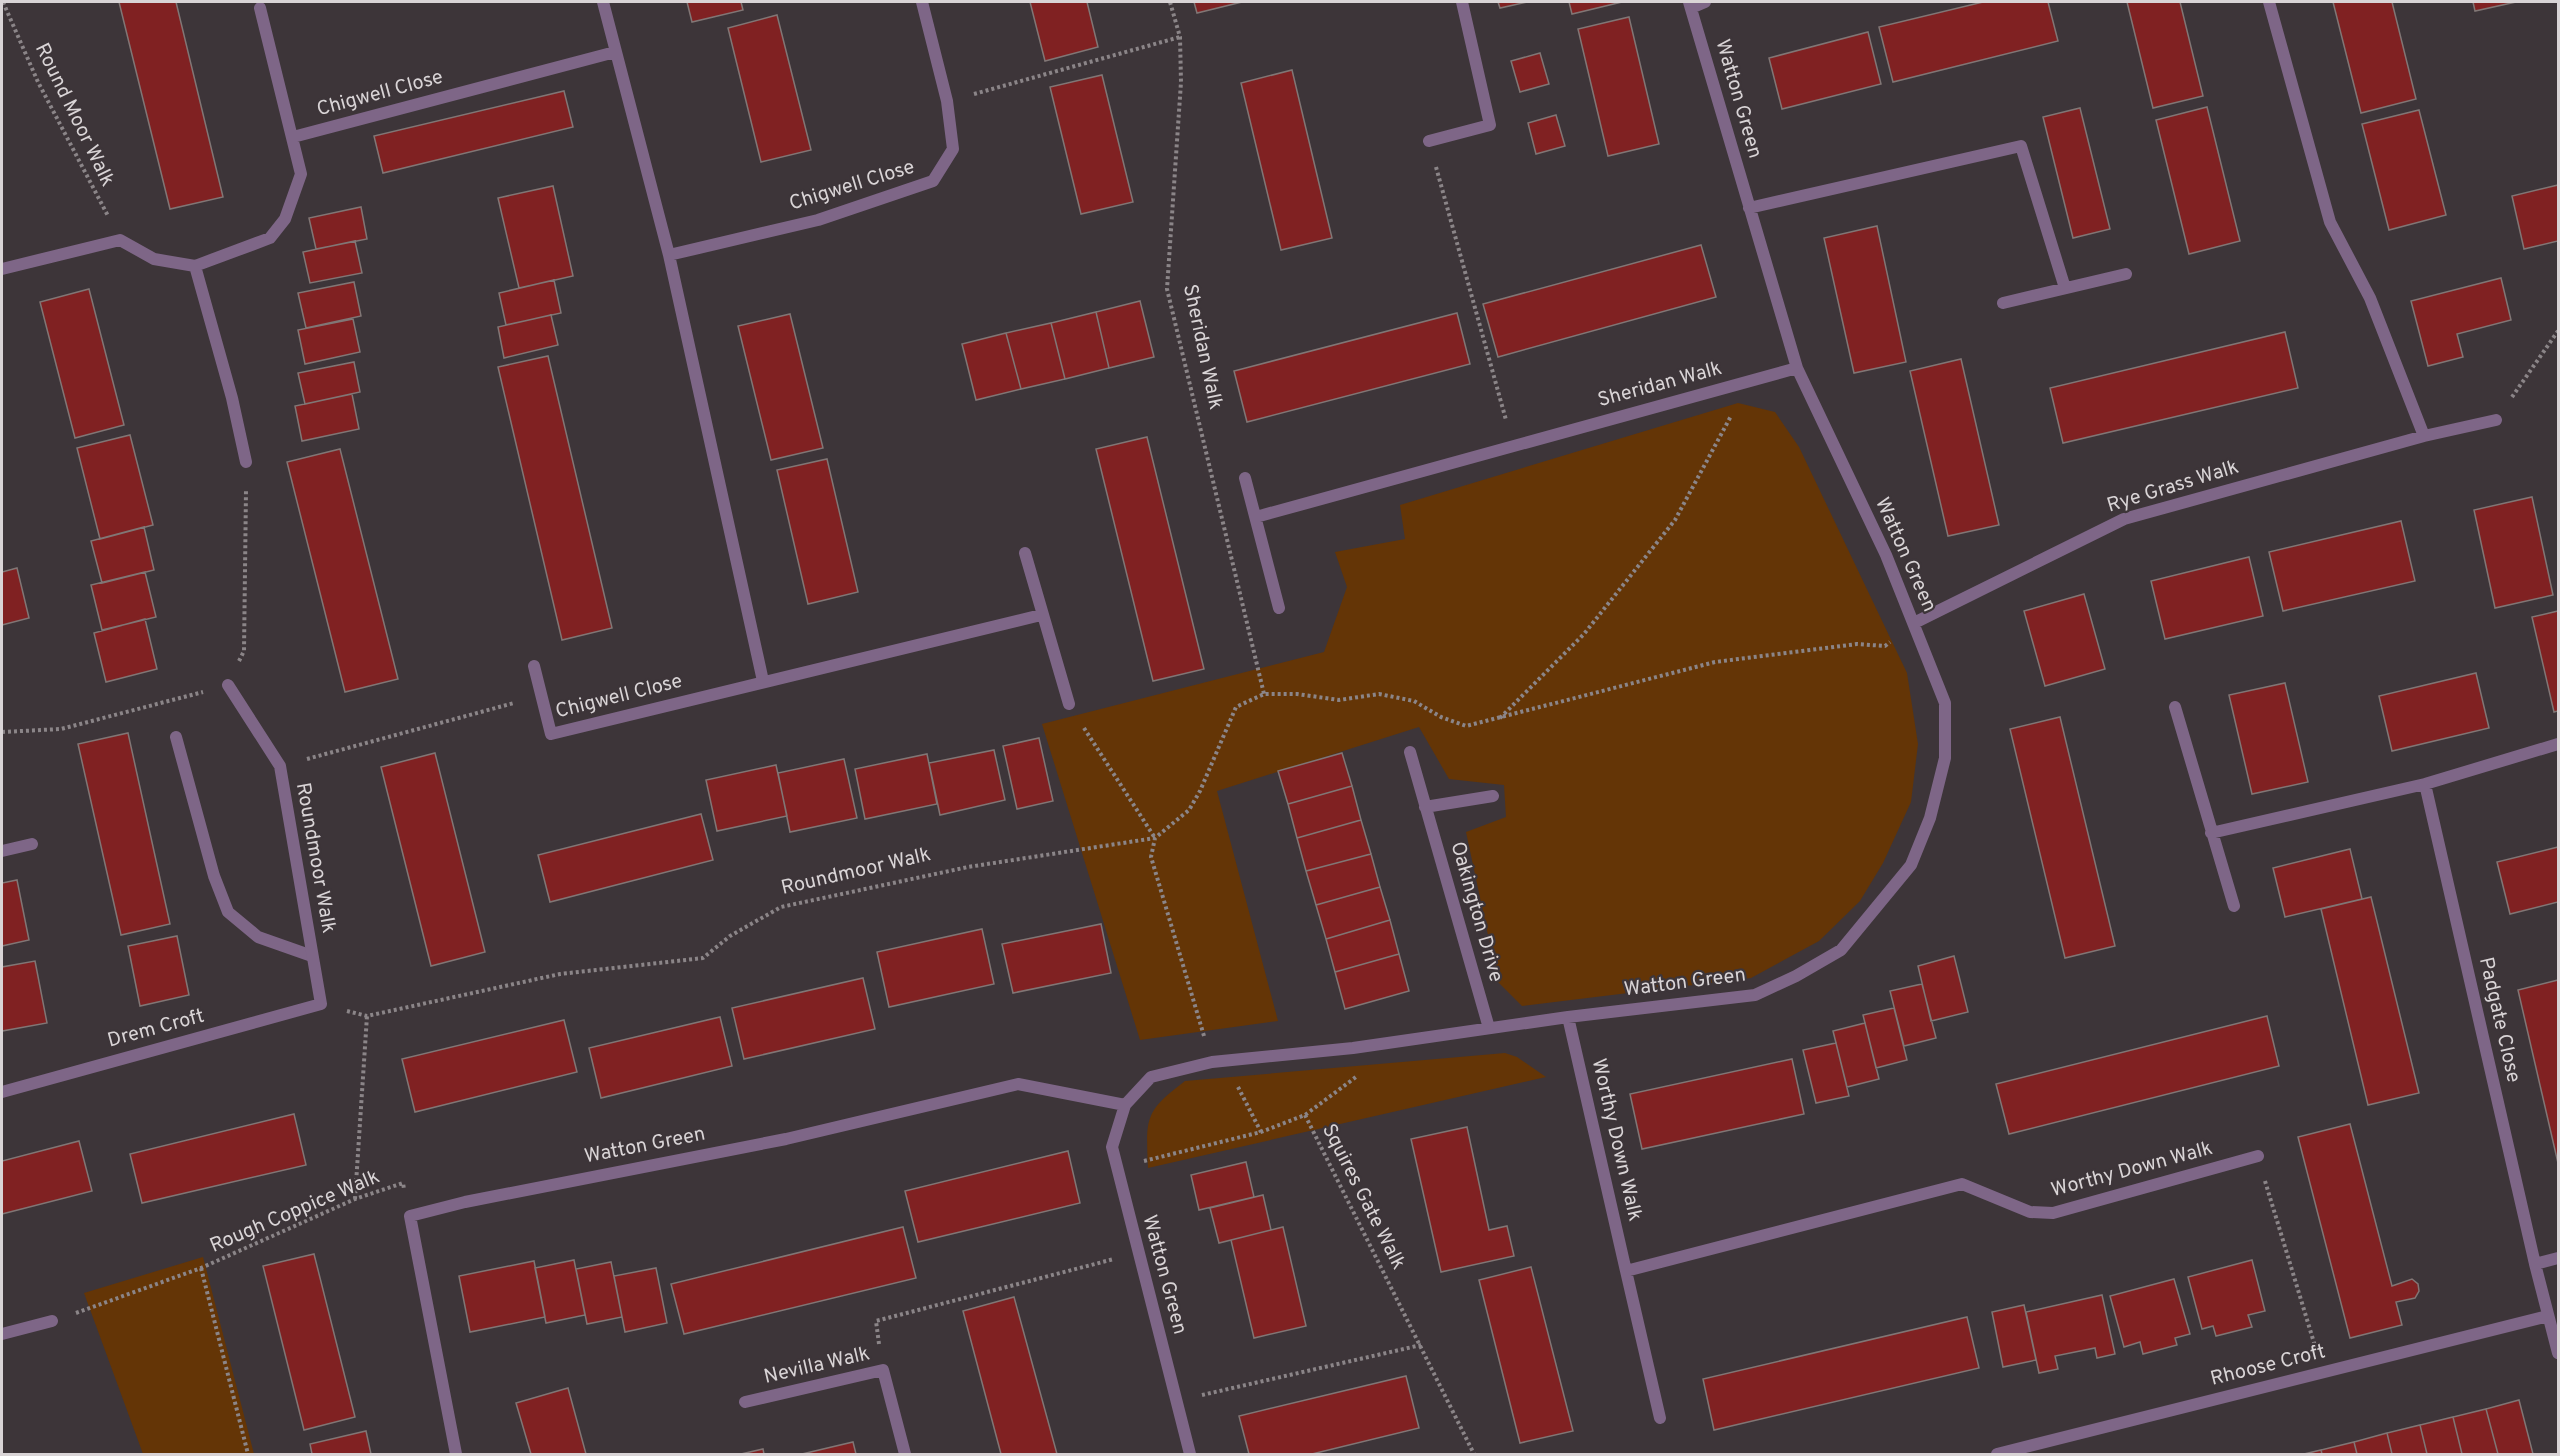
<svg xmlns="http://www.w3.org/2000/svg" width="2560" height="1456" viewBox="0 0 2560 1456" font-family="Overpass,sans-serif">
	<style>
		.green { fill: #643506 }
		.building { fill: #802122; stroke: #817675; stroke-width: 1.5 }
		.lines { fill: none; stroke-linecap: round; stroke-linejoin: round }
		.path { stroke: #8b8588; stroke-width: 4; stroke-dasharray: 3 3; stroke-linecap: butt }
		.service { stroke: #7e6687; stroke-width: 12 }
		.minor { stroke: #7e6687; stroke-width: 12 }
		.labels { text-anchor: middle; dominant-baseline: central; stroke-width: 4.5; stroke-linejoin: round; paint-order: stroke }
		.street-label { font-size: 20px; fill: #d9d4d6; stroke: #3d3539 }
	</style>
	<rect width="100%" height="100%" fill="#3d3539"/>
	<path class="green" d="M1738,403L1775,412L1799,447L1907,673L1918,744L1911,802L1883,863L1860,901L1819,941L1751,978L1522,1006L1498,982L1466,832L1506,817L1504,785L1449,779L1419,727L1217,791L1278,1021L1140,1040L1042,724L1324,652L1347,587L1335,552L1405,539L1400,505Z
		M1505,1053L1517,1057L1546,1077L1148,1168C1146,1118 1144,1112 1185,1081Z
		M203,1257L254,1454H143L84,1293Z"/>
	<path class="building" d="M119,2H176L223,197L170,209Z
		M687,2H741L743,10L692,22Z
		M1030,2H1087L1098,47L1045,61Z
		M1194,2H1242L1197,13Z
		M1498,2H1527L1500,8Z
		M1569,2H1622L1572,14Z
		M1983,2H2048L2058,41L1893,82L1879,27Z
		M2127,2H2180L2203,96L2153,108Z
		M2333,2H2392L2416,99L2361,113Z
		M2473,2H2516L2475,11Z
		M777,15L811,150L761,162L728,28Z
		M1629,17L1659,144L1608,156L1578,29Z
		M1868,32L1881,84L1782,109L1769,58Z
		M1540,53L1549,84L1520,92L1511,61Z
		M1292,70L1332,238L1281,250L1241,83Z
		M1102,75L1133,202L1081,214L1050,87Z
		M564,91L573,127L383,173L374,136Z
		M2207,107L2240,241L2189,254L2156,120Z
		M2080,108L2110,229L2073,238L2043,117Z
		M2419,110L2446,215L2389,230L2362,124Z
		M1556,115L1565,146L1536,154L1528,123Z
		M2558,185V241L2524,249L2512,196Z
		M553,186L573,276L519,288L498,198Z
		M361,207L367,239L316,249L309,218Z
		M1877,226L1906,362L1854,373L1824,238Z
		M355,241L362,273L310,283L303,252Z
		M1701,245L1716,297L1498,357L1483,304Z
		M2501,278L2511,320L2457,334L2463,357L2428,366L2411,301Z
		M554,280L561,313L506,325L499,293Z
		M354,282L361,316L306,328L298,293Z
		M89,289L124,425L75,438L40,302Z
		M1140,301L1154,357L1109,368L1096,312Z
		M1096,312L1109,368L1065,379L1051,323Z
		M1457,313L1470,364L1247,422L1234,371Z
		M790,314L823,448L771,460L738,326Z
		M551,315L558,345L504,358L498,327Z
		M353,319L360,352L305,364L298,330Z
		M1051,323L1065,379L1021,389L1006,333Z
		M2285,332L2298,388L2063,443L2050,388Z
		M1006,333L1021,389L976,400L962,344Z
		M548,356L612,628L562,640L498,367Z
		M1961,359L1999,525L1948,536L1910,371Z
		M354,362L360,392L305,404L298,373Z
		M352,394L359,429L302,441L295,406Z
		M130,435L153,525L100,539L77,448Z
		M1147,437L1204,669L1153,681L1096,449Z
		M340,449L398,679L345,692L287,462Z
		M827,459L858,592L808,604L777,470Z
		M2532,497L2553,595L2495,608L2474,510Z
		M2401,521L2415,581L2283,611L2269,552Z
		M144,527L154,570L102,583L91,541Z
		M2249,557L2263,616L2165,639L2151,581Z
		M17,568L29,618L2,625V572Z
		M145,572L156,617L102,630L91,585Z
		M2084,594L2105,669L2045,686L2024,611Z
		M2558,611V711L2554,712L2532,617Z
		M145,619L157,669L106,682L94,633Z
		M2476,673L2489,728L2392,751L2379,696Z
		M2285,683L2308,782L2252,794L2229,695Z
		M2060,717L2115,946L2065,958L2010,729Z
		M128,733L170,924L121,935L78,744Z
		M1039,738L1053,801L1017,809L1003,746Z
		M994,750L1005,800L940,815L929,763Z
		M435,753L485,952L431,966L381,767Z
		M1342,753L1352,786L1288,804L1278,771Z
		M927,754L937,804L865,819L855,769Z
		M844,759L857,818L790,832L778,773Z
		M776,765L787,816L717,831L706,780Z
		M1352,786L1361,820L1297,838L1288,804Z
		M701,814L713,860L550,902L538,855Z
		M1361,820L1371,854L1306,871L1297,838Z
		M2558,847V902L2510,914L2497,862Z
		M2350,849L2362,899L2285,917L2273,868Z
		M1371,854L1380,887L1316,905L1306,871Z
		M17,880L29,940L2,946V883Z
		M1380,887L1390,920L1326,939L1316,905Z
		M2371,897L2419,1093L2368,1105L2321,909Z
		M1390,920L1399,954L1335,972L1326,939Z
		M1101,924L1111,973L1013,993L1002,944Z
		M982,929L994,984L889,1007L877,952Z
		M177,936L189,995L140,1006L128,946Z
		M1399,954L1409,991L1345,1009L1335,972Z
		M1954,956L1968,1012L1931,1021L1918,966Z
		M35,961L47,1023L2,1031V967Z
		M863,978L875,1029L744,1059L732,1008Z
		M2558,980V1163L2518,990Z
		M1922,984L1936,1038L1904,1046L1890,991Z
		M1894,1008L1907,1060L1876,1068L1863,1015Z
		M2267,1016L2279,1066L2009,1134L1996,1084Z
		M720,1017L732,1066L601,1098L589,1048Z
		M564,1020L577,1072L415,1112L402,1059Z
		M1865,1023L1879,1079L1847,1087L1833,1031Z
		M1836,1043L1849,1096L1816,1103L1803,1050Z
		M1792,1059L1804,1114L1642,1149L1630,1094Z
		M294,1114L306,1165L142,1203L130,1154Z
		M2350,1124L2392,1286L2412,1279L2418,1284L2419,1291L2415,1298L2396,1302L2402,1325L2350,1338L2298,1137Z
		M1467,1127L1489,1230L1507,1226L1514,1256L1441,1272L1411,1139Z
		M79,1141L92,1191L2,1214V1161Z
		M1068,1151L1080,1203L918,1242L905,1191Z
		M1246,1162L1254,1197L1199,1210L1191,1175Z
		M1263,1195L1271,1230L1219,1243L1210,1208Z
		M903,1227L916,1278L684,1334L671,1284Z
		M1283,1227L1306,1326L1254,1338L1231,1240Z
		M314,1254L355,1417L304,1430L263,1266Z
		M574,1260L585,1315L546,1323L535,1268Z
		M2252,1260L2265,1311L2248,1315L2252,1327L2216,1336L2213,1326L2202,1329L2188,1277Z
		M534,1261L545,1317L470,1332L459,1276Z
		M611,1262L622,1317L587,1324L576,1269Z
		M1531,1267L1573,1431L1520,1443L1479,1280Z
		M656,1268L667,1323L625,1332L614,1276Z
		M2174,1279L2190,1334L2175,1338L2177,1345L2143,1354L2140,1342L2124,1347L2110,1296Z
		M2102,1295L2115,1354L2097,1358L2095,1348L2055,1356L2058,1369L2039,1373L2026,1312Z
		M1014,1297L1057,1454H1001L963,1311Z
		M2024,1305L2036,1360L2003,1367L1992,1312Z
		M1967,1317L1979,1368L1714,1430L1703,1379Z
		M1406,1376L1419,1428L1312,1454H1249L1239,1416Z
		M568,1388L586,1454H531L516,1403Z
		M2519,1400L2533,1454H2498L2486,1409Z
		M2486,1409L2498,1454H2462L2453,1417Z
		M2453,1417L2462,1454H2427L2420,1425Z
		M2420,1425L2427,1454H2392L2387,1433Z
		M366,1431L371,1454H312L310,1444Z
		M2387,1433L2392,1454H2357L2354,1442Z
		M853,1442L856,1454H802Z
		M2354,1442L2357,1454H2322L2321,1450Z
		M763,1449L764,1454H741Z
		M2321,1450L2322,1454H2304Z"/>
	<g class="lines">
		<path class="path" d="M3,2L38,82L108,216
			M1170,2L1180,37L1181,82L1167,289L1264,694
			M974,94L1180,37
			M1436,167L1506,420
			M2512,397L2558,331
			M239,661L244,651L246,490
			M1500,718L1584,634L1675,520L1731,416
			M1084,728L1155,838
			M2,732L61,729L203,692
			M307,759L514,703
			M347,1011L367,1016L560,974L703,958L730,936L781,907L968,867L1155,838
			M1204,1036L1151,857L1155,838L1189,810L1200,791L1236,707L1264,694H1297L1339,700L1379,694L1414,701L1441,717L1466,726L1715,662L1857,644L1885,646L1890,642
			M1238,1087L1261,1132
			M1305,1115L1474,1454
			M1144,1161L1261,1132L1305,1115L1356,1077
			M2265,1181L2315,1346
			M355,1199L367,1016
			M201,1268L248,1454
			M76,1313L201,1268L355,1199L403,1183L404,1189
			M879,1344L876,1321L1114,1259
			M1202,1395L1421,1345"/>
		<path class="service" d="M176,737L214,876L228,912L258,937L312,956
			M2,851L32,844"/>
		<path class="minor" d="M603,2L669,255L763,681
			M2269,2L2330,222L2370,298L2424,436
			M1691,8L1705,2
			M293,137L615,52
			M1429,141L1490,125L1462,2
			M1749,208L2021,146L2065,288
			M669,255L818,220L933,181L953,149L947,101L922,2
			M195,266L270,238L285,219L301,174L260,8
			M2,269L120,240L154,259L195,266L232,398L246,462
			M2003,303L2126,274
			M1245,478L1279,608
			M1256,517L1797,368
			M1025,553L1069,704
			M1914,623L2124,519L2424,436L2496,420
			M534,666L551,734L1041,615
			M2175,707L2234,906
			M1410,752L1489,1028
			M2425,784L2535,1264L2558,1353
			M1425,807L1493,796
			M2211,833L2425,784L2558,744
			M1568,1017L1626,1271L1962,1184L2030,1212L2053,1213L2258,1156
			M2,1092L321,1004L280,766L228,685
			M2535,1264L2558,1258
			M1626,1271L1660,1418
			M2,1334L52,1321
			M745,1402L883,1370L905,1454
			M456,1454L410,1216L465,1202L786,1139L1018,1084L1125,1105
			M1190,1454L1112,1147L1125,1105L1151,1077L1212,1062L1353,1048L1568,1017L1755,995L1796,976L1841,950L1911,865L1930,818L1945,758V703L1886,555L1797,368L1689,2
			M1997,1454L2548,1316"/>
	</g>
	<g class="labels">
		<g class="street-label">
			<text transform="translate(380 94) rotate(-15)">Chigwell Close</text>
			<text transform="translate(1738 99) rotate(74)">Watton Green</text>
			<text transform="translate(74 115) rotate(64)">Round Moor Walk</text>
			<text transform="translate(852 186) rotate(-17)">Chigwell Close</text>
			<text transform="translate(1202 347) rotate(78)">Sheridan Walk</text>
			<text transform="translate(1660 385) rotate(-15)">Sheridan Walk</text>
			<text transform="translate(2173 487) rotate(-17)">Rye Grass Walk</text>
			<text transform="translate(1905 555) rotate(66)">Watton Green</text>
			<text transform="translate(619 697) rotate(-14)">Chigwell Close</text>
			<text transform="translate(315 858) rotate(80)">Roundmoor Walk</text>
			<text transform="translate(856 872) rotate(-13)">Roundmoor Walk</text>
			<text transform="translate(1476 912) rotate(74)">Oakington Drive</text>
			<text transform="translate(1685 983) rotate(-7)">Watton Green</text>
			<text transform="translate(2499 1020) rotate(77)">Padgate Close</text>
			<text transform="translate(156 1029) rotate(-15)">Drem Croft</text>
			<text transform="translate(1616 1140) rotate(77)">Worthy Down Walk</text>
			<text transform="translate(645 1146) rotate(-11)">Watton Green</text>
			<text transform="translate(2132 1170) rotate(-15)">Worthy Down Walk</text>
			<text transform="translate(1363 1197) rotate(63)">Squires Gate Walk</text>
			<text transform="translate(295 1212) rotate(-23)">Rough Coppice Walk</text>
			<text transform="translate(1164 1275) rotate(75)">Watton Green</text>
			<text transform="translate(817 1366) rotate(-13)">Nevilla Walk</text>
			<text transform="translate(2268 1366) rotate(-14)">Rhoose Croft</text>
		</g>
	</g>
	<rect width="2560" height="1456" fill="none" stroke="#d9d4d6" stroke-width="6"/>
</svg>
